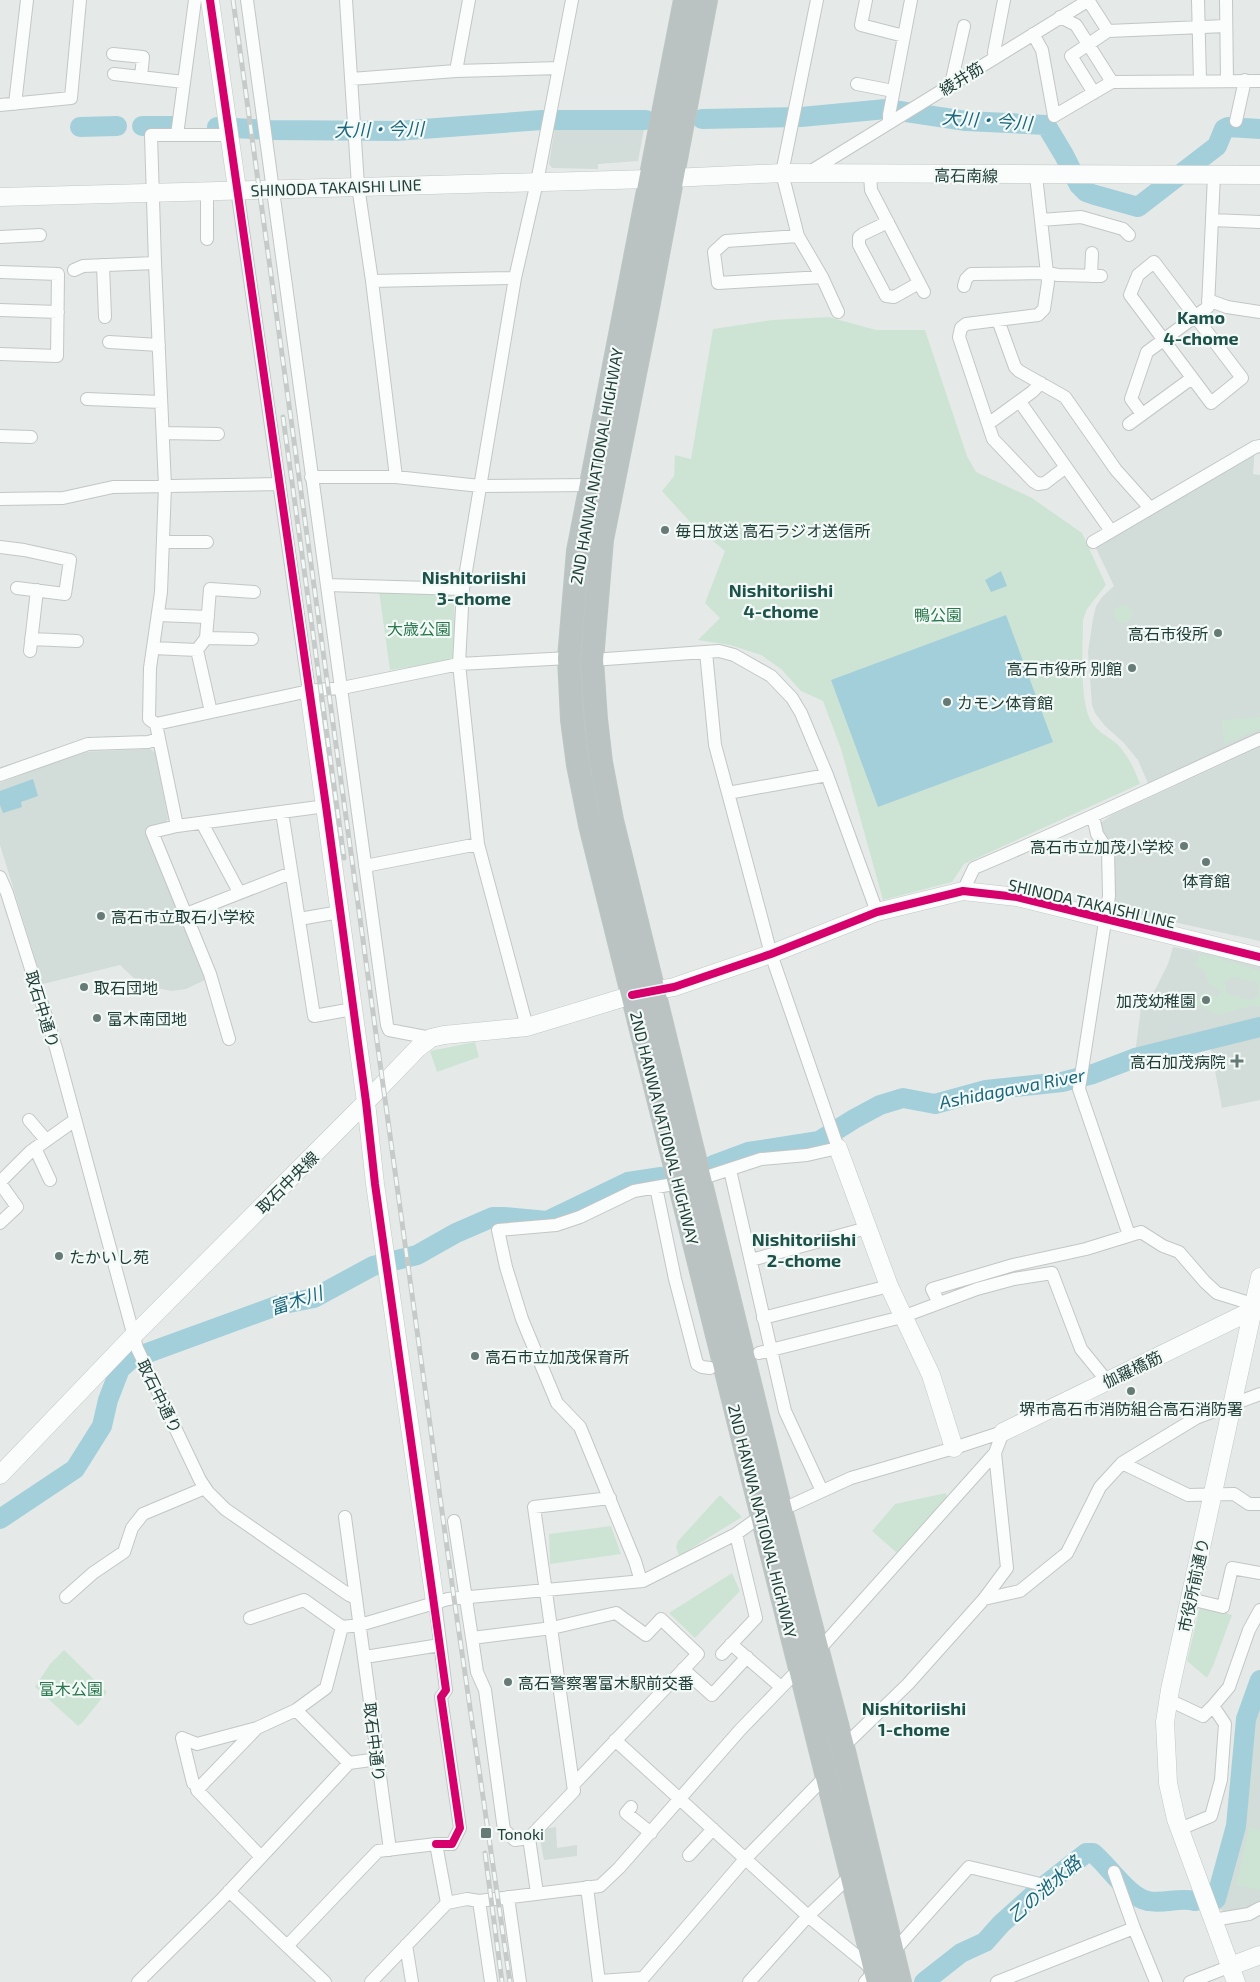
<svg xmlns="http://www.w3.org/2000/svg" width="1260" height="1982" viewBox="0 0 1260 1982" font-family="'Exo 2','Noto Sans JP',sans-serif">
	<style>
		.built { fill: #d2dcd8 }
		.green { fill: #cde4d5; fill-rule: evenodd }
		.water { fill: #a3cfdb }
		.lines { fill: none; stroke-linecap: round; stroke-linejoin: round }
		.river { stroke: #a3cfdb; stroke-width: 20 }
		.street-casing { stroke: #c2c7c5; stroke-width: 14 }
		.secondary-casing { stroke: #c0c8c5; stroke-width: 19 }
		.highway-casing { stroke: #bcc6c4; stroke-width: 24 }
		.street { stroke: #fbfcfc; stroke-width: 12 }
		.secondary { stroke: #fbfcfc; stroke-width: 18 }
		.highway { stroke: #bac3c2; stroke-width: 22 }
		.rail-casing { stroke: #c6cbca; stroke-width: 5 }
		.rail { stroke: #f3f9f6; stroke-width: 3; stroke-dasharray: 9; stroke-linecap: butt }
		.cycleway-casing { stroke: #f3f9f6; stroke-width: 11 }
		.cycleway { stroke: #d6006c; stroke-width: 8 }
		.poi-dot { fill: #667b76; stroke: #f3f9f6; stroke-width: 2 }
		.labels { text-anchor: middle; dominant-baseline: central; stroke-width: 4.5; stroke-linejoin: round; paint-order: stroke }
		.street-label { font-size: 16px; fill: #213f39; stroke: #f3f9f6 }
		.poi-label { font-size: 16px; fill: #213f39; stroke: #f3f9f6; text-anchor: start }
		.park-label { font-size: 16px; fill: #29784d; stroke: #f3f9f6 }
		.water-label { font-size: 18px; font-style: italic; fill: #17667e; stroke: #f3f9f6 }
		.neighbourhood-label { font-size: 18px; font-weight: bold; fill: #1c5249; stroke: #f3f9f6 }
	</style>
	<rect width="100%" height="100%" fill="#e5eae8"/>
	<path class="built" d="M555,126L644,129L638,161L598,164V169L552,168L549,164Z
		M1255,447L1253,474L1260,475V739L1150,788L1138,760L1123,742L1105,726L1095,713L1092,705L1088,652L1093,619L1096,606L1103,596L1114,586L1093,542Z
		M1260,747V941L1110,908L1100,823L1112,815Z
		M150,749L155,752L168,819L165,823L152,827L207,979L186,989L171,991L148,986L137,981L120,965L43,984L0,845V783L79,752Z
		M1173,947L1260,964V1020L1135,1054L1141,1008L1150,1009L1154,992L1168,964Z
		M1260,1031V1100L1222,1108L1210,1044Z
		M1260,1684V1906L1230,1914L1219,1909L1217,1900L1237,1826L1247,1720Z
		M556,1827L557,1848L577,1845V1856L544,1860L539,1834L543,1829Z"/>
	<path class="green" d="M829,317L876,330H925L967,456L976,472L1032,498L1082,533L1106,585L1087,609L1083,620C1083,646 1079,699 1091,721C1097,732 1108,736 1117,744C1128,755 1135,770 1140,784L964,864L952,882L883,900L841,749L823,701L801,691L781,669L761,655L730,645L698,640L720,618L705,603L725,551L690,522L662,491L674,476L675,455L691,459L713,329L772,320Z
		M379,591L450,594L454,600V657L449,661L390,670Z
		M1114 614a9 9 0 1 1 18 0a9 9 0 1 1-18 0Z
		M1260,717V729L1224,744L1222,720Z
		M1199,955L1213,956L1260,971V1007L1252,1006L1217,1015L1194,1003L1204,992L1217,997L1221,992L1208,983L1205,971L1195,965ZM1233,977L1256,982L1259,989L1257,997L1251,1000L1228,994L1225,989V982Z
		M475,1042L479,1057L437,1072L430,1051Z
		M946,1493L947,1498L897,1553L872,1531L895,1504Z
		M720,1495L742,1517L679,1556L676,1547L678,1541Z
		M611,1526L621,1554L550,1564L549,1534Z
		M732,1573L740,1591L695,1638L669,1613Z
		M1204,1606L1232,1615L1213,1666L1207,1678L1187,1661L1199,1610Z
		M64,1650L107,1692L82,1723L78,1726L35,1687L50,1664Z
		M1249,1827L1260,1830V1890L1236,1885Z"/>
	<path class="water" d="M1001,571L1007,586L991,592L985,580Z
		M1006,615L1053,742L878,807L831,680Z
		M33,779L38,796L21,802L22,807L3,813L0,805V791Z"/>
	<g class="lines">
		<path class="river" d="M702,119L801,117L886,109L966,121L1046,125L1064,155L1079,185L1086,192L1095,195L1138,207L1217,146L1224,129L1228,127L1260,129
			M555,120H646
			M142,126H174
			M80,127L117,126
			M217,127L269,130L396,131L542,120
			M713,1165L748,1152L819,1141L854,1119L880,1105L903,1098L935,1104L986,1090L1062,1082L1093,1074L1135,1058L1260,1027
			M0,1519L75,1469L102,1426L108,1400L120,1369L131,1359L279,1305L314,1298L373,1266L417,1255L456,1233L493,1217H504L547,1221L628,1182L661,1177
			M1216,1899L1236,1826L1246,1719L1260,1680
			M924,1982L961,1953L985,1942L1001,1924L1040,1889L1086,1853H1093C1108,1865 1129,1898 1148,1901C1164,1904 1180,1897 1195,1901"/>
		<defs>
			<path id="street" d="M247,0L387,1025L389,1030L431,1038
				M346,0L358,186L372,281L396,477
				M817,0L782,173L798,236L822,277L838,312
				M866,0L861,25L904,36
				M1088,0L1108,31
				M1198,0L1200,81
				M1226,0L1227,81
				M1060,17L1076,25L1112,82
				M1033,34L1042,50L1054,116L1112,82L1260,81
				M113,54L143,57L141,77
				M995,57L994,52L1004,0
				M456,71L469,0
				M114,74L184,82
				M351,79L456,71L559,68
				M857,84L893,91
				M951,84L964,26
				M1094,93L1071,56L1108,31L1226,26
				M15,104L27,0
				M0,105L71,98L80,0
				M1236,121L1245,80
				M889,123V115L911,0
				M177,135L195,0
				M229,135H151L155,263L165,486L161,592L150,668L149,719L156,724L177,826L326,806
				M808,173L1089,0
				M870,174L871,190L924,292
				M1036,176L1048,282L1044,309L1038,315L966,324L961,328L959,337L993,439L1033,481L1038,484L1045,483L1066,467
				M237,189L309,691
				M1041,220L1081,217L1123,229L1129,235
				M1212,220L1260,222
				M888,222L863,234L859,237V245L886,296L894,297L919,283
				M798,236L726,241L714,252L718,283L822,277
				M0,237L40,235
				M207,239V191
				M1154,262L1242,378L1211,403L1130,295L1138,275Z
				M103,265L105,317
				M74,270L83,266L155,263
				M0,272L58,274L57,356L0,354
				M1091,276L1092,253
				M372,281L515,278
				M964,286L966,279L971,274L1047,273L1058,275L1101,276
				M1208,300L1227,307L1260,312
				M0,310L58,312
				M998,320L1015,367L1019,371L1065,397L1116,470L1150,508
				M109,342L159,345
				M87,399L161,402
				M1020,402L1111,531
				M1142,414L1131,399L1147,352L1208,307L1214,175
				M988,424L1032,392L1041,383
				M1129,424L1192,378
				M163,433L218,434
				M0,436L31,437
				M311,477H396L480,486L590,485
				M0,499L63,498L113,487L278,484
				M163,542H207
				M1093,542L1255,447L1260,446
				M0,547L24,550L70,560L65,594L17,588
				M327,585L463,589
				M158,615L208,617
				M206,638L197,650L211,712
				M31,639L77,641
				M252,639L206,638L210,589L254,592
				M153,648L197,650
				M30,651L37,590
				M592,660L719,651L734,655L771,676L792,698L801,713L827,775L877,912
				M156,724L309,691L347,687L459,664L569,658
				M0,775L88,744L148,742L159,739
				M728,793L827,775
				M282,812L314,1016L353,1009
				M1093,816L1097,834L1108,851L1109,896L1079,1089L1129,1235
				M202,823L239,892
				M177,826L152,832L210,974L229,1039
				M365,866L478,844
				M0,877L7,893L56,1048L137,1348L200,1480L208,1492L225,1509L349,1595L356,1598
				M963,891L974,868C1070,828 1165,782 1260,739
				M186,914L291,873
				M299,919L340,912
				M527,1027L478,844L459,664L463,589L515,278L537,182L572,0
				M29,1120L46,1140
				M35,1148L50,1180
				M730,1170L785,1411L822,1491
				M700,1179L761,1159L807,1155L838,1148L771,954L728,793L715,745L706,652
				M0,1182L30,1152L75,1120
				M0,1183L17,1207L0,1223
				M656,1187L675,1279L697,1364L702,1367L710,1368
				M751,1260L867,1228
				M939,1303L932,1289L1013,1265L1086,1249L1141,1232L1163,1246L1179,1252L1205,1282L1217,1293L1246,1302L1252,1311
				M763,1318L889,1286
				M759,1353L902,1317L977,1289L1014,1279L1052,1273L1081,1349L1107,1381
				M1122,1463L1188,1495L1234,1494L1249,1504H1260
				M345,1517L390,1850
				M454,1521L472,1638L552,1628L616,1613L646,1635L661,1619L698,1654L573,1785
				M641,1581L635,1561L580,1427L557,1403L522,1319L506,1267L498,1230L556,1225L580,1217L634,1191L679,1183
				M66,1597L93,1573L124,1552L132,1528L143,1514L205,1488
				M984,1599L1007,1568L995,1453
				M1190,1599L1223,1607L1232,1568L1260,1573
				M435,1602L446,1690L441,1697L460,1828L452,1844H436
				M250,1618L304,1600L342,1627
				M472,1638L477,1672L485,1690L504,1830L515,1840L529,1838
				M731,1644L781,1687
				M817,1652L995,1453L1003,1432
				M722,1654L756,1618L736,1534
				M365,1657L440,1645
				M683,1669L712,1695L747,1657
				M1169,1700L1203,1716L1213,1706
				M296,1710L349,1763
				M182,1738L197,1744L257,1728
				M182,1738L193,1783
				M615,1740L808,1916L875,1971L865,1982
				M843,1747L908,1684L984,1599L1020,1591L1067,1553L1100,1487L1122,1463L1196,1418L1260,1394
				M631,1807L626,1813L651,1833
				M1180,1829L1211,1816L1221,1780L1225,1724L1213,1706L1229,1687L1249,1630L1260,1610
				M689,1855L713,1829
				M260,1856L197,1790L257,1728L296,1710L326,1688L342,1627L360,1625L448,1599L643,1581L736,1534L761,1516L781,1510L851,1478L954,1448L1003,1432
				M1114,1872L1134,1928L1156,1982
				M587,1887L599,1982
				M229,1891L325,1982
				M537,1893L529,1838L574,1791L534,1507L610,1498
				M508,1897L520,1982
				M479,1901L491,1982
				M1213,1920L1249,1914L1260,1908
				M288,1945L378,1851L436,1844L447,1903
				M406,1945L412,1982
				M893,1952L969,1867L1040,1884
				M599,1981L643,1978L746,1858L826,1776
				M138,1982L221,1900L349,1763L378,1759
				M371,1982L447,1903L467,1899L479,1901L600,1886L619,1868L740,1730L802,1666
				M749,1982L808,1916L851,1875
				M997,1982L1134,1928
				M1190,1982L1231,1966"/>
			<path id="secondary" d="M210,0L237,189
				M0,197L649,179L782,173L1260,175
				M309,691L366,1102L375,1184L435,1602
				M838,1148L889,1286L931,1375L954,1448
				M1003,1432L1259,1307
				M0,1475L134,1335L366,1102L418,1048L431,1038L444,1035L527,1027L632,995L674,987L771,954L877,912L963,891L1017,897L1260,957
				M1231,1966L1260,1955
				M1236,1982L1176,1819L1168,1783L1165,1722L1170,1690L1260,1277"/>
			<path id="highway" d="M685,0L578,551L569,658L572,720L578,765L590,825L878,1982
				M706,0L647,313L602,540L592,660L596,719L601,762L612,820L781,1510L843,1747L900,1982"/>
		</defs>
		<use href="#street" class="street-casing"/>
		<use href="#secondary" class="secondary-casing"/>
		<use href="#highway" class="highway-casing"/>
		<use href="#street" class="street"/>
		<use href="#secondary" class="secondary"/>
		<use href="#highway" class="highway"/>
		<defs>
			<path id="rail" d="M233,0L454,1598L510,1982
				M283,417L344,858
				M485,1853L502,1982"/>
		</defs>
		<use href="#rail" class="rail-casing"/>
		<use href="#rail" class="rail"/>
		<defs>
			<path id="cycleway" d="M210,0L326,806L366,1102L375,1184L446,1690L441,1697L460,1828L452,1844H436
				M632,995L674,987L771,954L877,912L963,891L1017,897L1260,957"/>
		</defs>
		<use href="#cycleway" class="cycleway-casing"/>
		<use href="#cycleway" class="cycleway"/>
	</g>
	<g class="poi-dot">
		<circle cx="665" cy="530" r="5"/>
		<circle cx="1218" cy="633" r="5"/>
		<circle cx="1132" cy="668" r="5"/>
		<circle cx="947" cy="702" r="5"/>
		<circle cx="1184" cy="846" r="5"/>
		<circle cx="1206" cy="862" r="5"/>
		<circle cx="101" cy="916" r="5"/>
		<circle cx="84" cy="987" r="5"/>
		<circle cx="1206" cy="1000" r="5"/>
		<circle cx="97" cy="1018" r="5"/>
		<path d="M1234.5 1053.5h5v5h5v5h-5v5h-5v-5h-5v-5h5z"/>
		<circle cx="59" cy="1256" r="5"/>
		<circle cx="475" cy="1356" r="5"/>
		<circle cx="1131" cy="1391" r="5"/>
		<circle cx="508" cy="1682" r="5"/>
		<rect x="480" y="1827" width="12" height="12" rx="2.5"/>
	</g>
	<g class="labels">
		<g class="street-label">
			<text transform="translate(961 78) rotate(-32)">綾井筋</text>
			<text transform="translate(966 175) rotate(1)">高石南線</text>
			<text transform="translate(336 187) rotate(-2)">SHINODA TAKAISHI LINE</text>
			<text transform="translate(596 466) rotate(-80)">2ND HANWA NATIONAL HIGHWAY</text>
			<text transform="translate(1092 903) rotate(13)">SHINODA TAKAISHI LINE</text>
			<text transform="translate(43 1009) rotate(73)">取石中通り</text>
			<text transform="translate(665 1128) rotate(76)">2ND HANWA NATIONAL HIGHWAY</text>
			<text transform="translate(287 1182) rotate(-45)">取石中央線</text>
			<text transform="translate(1132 1369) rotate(-26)">伽羅橋筋</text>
			<text transform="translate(160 1396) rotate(64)">取石中通り</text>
			<text transform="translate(763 1521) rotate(76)">2ND HANWA NATIONAL HIGHWAY</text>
			<text transform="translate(1193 1585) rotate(-78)">市役所前通り</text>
			<text transform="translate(375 1742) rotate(83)">取石中通り</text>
		</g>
		<g class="poi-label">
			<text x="675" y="530">毎日放送 高石ラジオ送信所</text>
			<text x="1208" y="633" text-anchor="end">高石市役所</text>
			<text x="1122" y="668" text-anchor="end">高石市役所 別館</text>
			<text x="957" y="702">カモン体育館</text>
			<text x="1174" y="846" text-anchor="end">高石市立加茂小学校</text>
			<text x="1206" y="880" text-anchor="middle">体育館</text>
			<text x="111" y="916">高石市立取石小学校</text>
			<text x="94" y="987">取石団地</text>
			<text x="1196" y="1000" text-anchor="end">加茂幼稚園</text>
			<text x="107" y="1018">富木南団地</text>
			<text x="1226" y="1061" text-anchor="end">高石加茂病院</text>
			<text x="69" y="1256">たかいし苑</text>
			<text x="485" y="1356">高石市立加茂保育所</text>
			<text x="1131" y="1408" text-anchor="middle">堺市高石市消防組合高石消防署</text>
			<text x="518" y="1682">高石警察署富木駅前交番</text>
			<text x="497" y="1833">Tonoki</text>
		</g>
		<g class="park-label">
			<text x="938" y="614">鴨公園</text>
			<text x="419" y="628">大歳公園</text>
			<text x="71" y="1688">富木公園</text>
		</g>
		<g class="water-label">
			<text transform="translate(987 120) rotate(4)">大川・今川</text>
			<text transform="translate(379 129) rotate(-1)">大川・今川</text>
			<text transform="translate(1012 1088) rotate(-11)">Ashidagawa River</text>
			<text transform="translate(296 1300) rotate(-18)">富木川</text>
			<text transform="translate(1044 1889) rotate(-41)">乙の池水路</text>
		</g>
		<g class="neighbourhood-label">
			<text x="1201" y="317">Kamo<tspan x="1201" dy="21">4-chome</tspan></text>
			<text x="474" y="577">Nishitoriishi<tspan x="474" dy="21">3-chome</tspan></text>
			<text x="781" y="590">Nishitoriishi<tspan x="781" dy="21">4-chome</tspan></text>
			<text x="804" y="1239">Nishitoriishi<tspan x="804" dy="21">2-chome</tspan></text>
			<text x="914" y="1708">Nishitoriishi<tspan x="914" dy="21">1-chome</tspan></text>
		</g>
	</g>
</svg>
